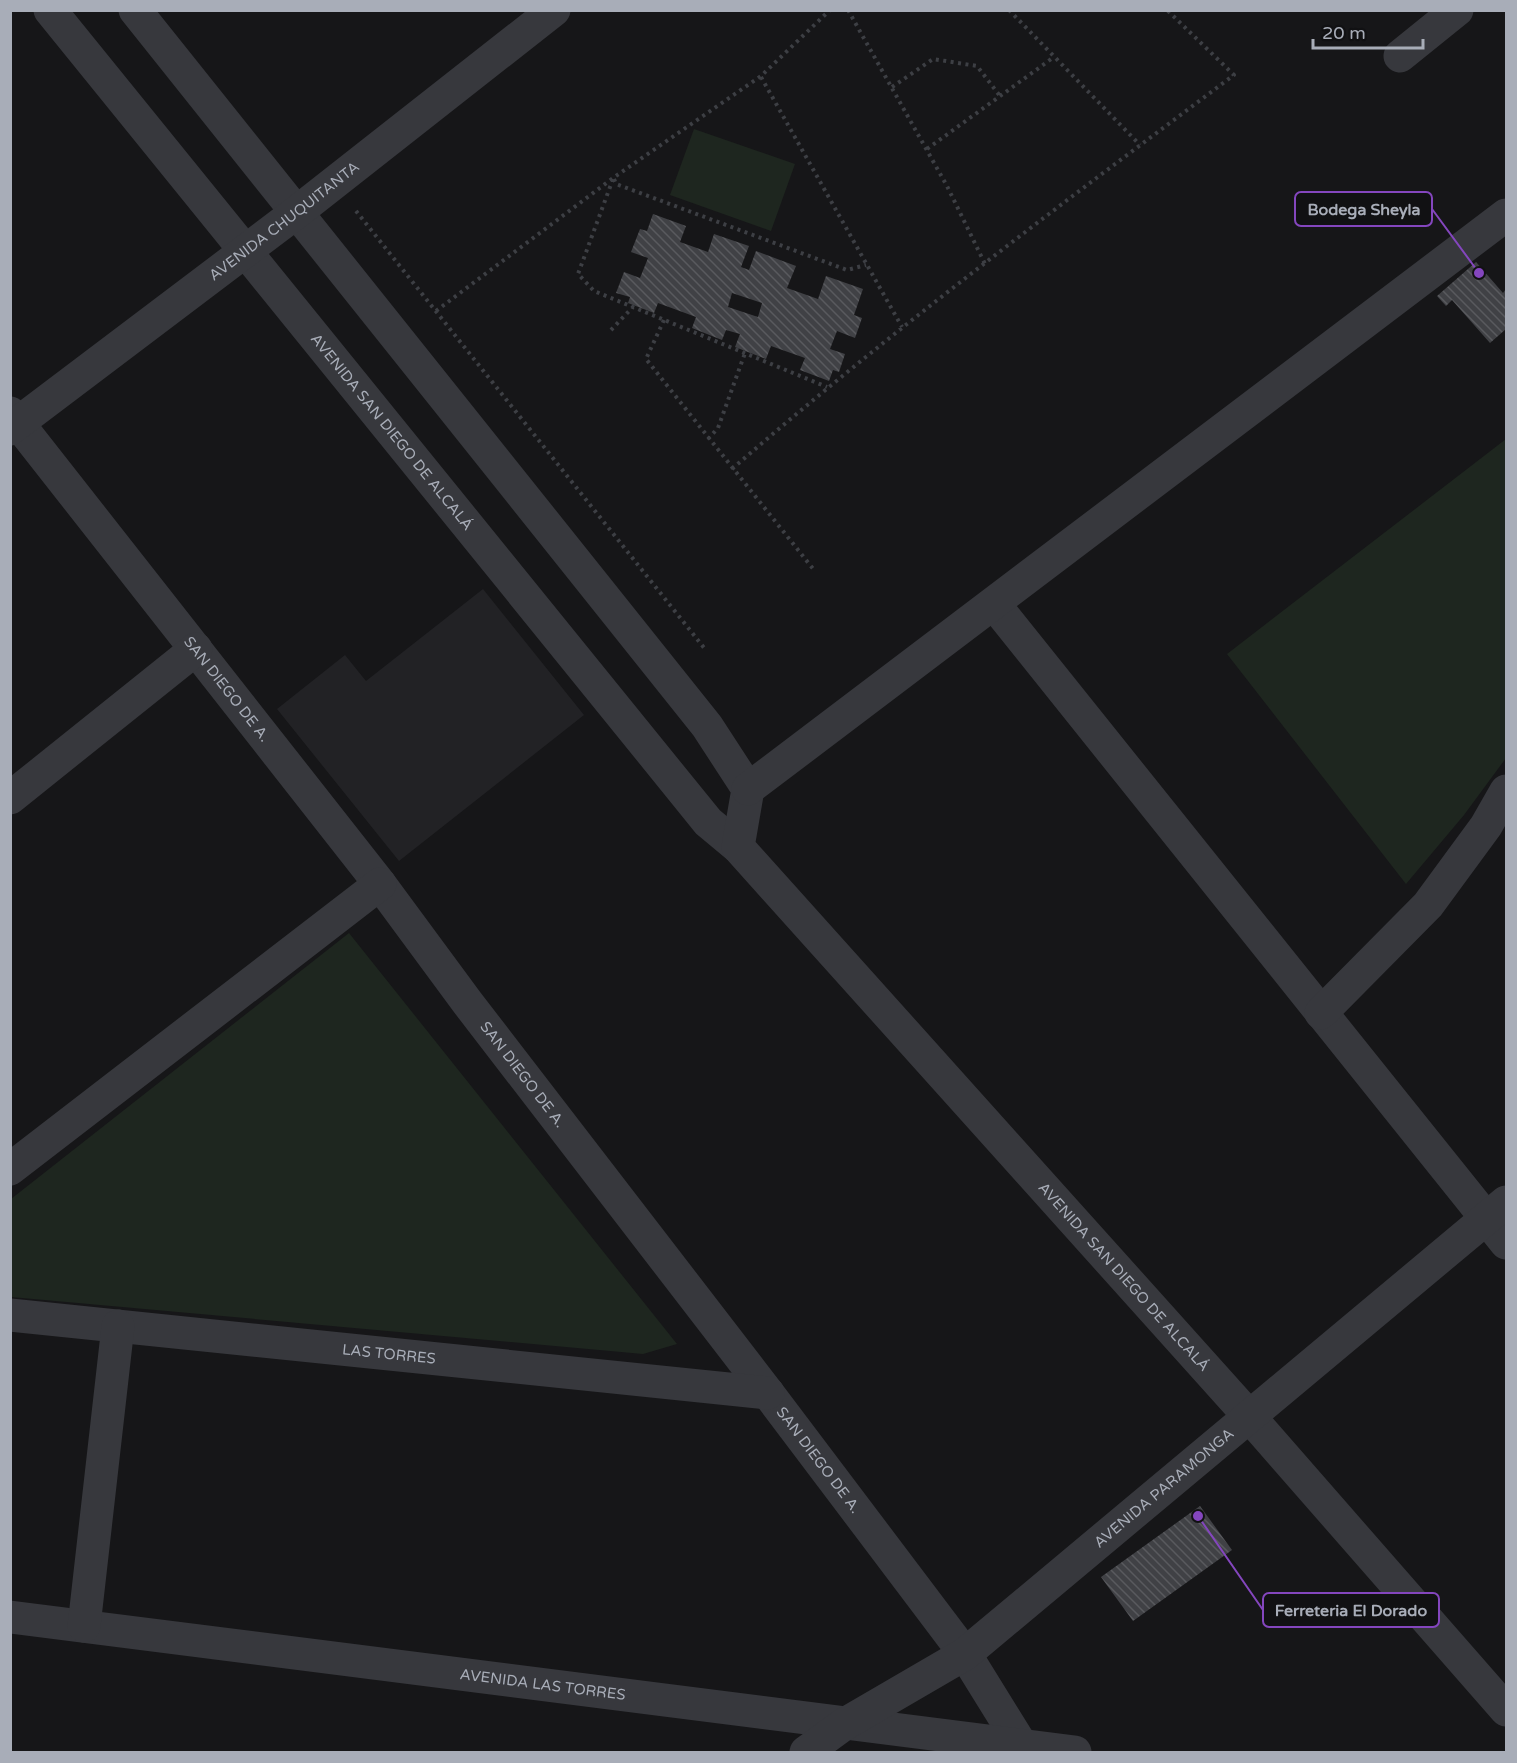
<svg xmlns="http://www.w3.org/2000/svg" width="1517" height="1763" viewBox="0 0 1517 1763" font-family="'Varela Round',sans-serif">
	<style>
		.built { fill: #222225 }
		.park { fill: #1e261f }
		.building { fill: url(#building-back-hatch); fill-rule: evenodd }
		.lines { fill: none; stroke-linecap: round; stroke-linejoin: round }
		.path { stroke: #3d3f44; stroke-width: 4; stroke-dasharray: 3 4.5; stroke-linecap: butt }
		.minor { stroke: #37383d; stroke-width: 33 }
		.labels { text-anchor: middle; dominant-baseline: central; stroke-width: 4.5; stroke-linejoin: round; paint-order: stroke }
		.street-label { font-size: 15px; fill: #a8adb8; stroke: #111113 }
		.leader { fill: none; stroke: #8446be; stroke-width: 2 }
		.callout-dot { fill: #8446be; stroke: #111113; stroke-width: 2 }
		.callout { fill: #111113; stroke: #8446be; stroke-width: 2 }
		.callout-label { font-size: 16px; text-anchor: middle; font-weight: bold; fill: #a8adb8 }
	</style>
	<defs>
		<pattern id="building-back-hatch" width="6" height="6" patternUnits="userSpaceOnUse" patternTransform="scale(1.5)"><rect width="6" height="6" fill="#404145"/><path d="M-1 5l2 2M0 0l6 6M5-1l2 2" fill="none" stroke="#595a5e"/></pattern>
	</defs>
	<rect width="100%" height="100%" fill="#161618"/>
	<path class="built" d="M483,589L584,715L399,861L277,709L345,655L366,681Z"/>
	<path class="park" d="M694,129L795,164L771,231L670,195Z
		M1506,439V758L1464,815L1406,884L1227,654Z
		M349,933L677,1344L643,1354L11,1297V1199Z"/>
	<path class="building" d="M653,214L686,226L680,242L708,252L714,234L749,246L741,267L749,270L756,251L796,266L787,288L818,299L826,276L863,289L854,315L862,318L855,338L837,331L830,349L845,354L839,372L833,370L829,381L800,370L805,358L771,346L766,359L735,347L740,334L726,330L722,340L692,328L696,317L658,303L654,313L628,303L630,297L616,293L624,272L640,278L648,258L631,252L640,229L647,231ZM732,293L762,303L758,317L728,307Z
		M1476,262L1503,293L1506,289V329L1490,343L1452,300L1446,306L1437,296Z
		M1200,1506L1232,1550L1133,1621L1101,1577Z"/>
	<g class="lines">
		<path class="path" d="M848,10L947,186L985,264
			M1009,10L1140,145
			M761,77L902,327
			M892,87L933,59L977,66L1000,96
			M927,149L1054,57
			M613,179L578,274L594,291L827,387
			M614,179L616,184L847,270L866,265
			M356,211L705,649
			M436,311L613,178L761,76L830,10
			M664,320L646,359L814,570
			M611,330L633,307
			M708,439L718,428L745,353
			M732,469C893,329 1064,202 1234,75L1167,10"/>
		<g class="minor">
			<path id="s1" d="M50,10L708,822L738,847"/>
			<path id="s2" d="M135,10L707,726L748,789L738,847L1248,1415L1506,1710"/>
			<path d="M1400,56L1457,10"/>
			<path id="s3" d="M10,413L380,884L467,1002L768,1393L965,1654L1022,1746"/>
			<path id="s4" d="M10,429L297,212L554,10"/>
			<path d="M994,604L1506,1243"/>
			<path d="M748,789L1506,215"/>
			<path d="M10,798L196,649"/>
			<path d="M1321,1013L1428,905L1486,826L1506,791"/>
			<path d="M10,1169L380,884"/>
			<path id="s5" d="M10,1315L768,1393"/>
			<path id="s6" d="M10,1617L1075,1752"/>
			<path d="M84,1626L118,1326"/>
			<path id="s7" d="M806,1752L843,1725L965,1654L1506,1202"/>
		</g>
	</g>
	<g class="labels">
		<g class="street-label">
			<text stroke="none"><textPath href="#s4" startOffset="344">AVENIDA CHUQUITANTA</textPath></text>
			<text stroke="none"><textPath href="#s1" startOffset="543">AVENIDA SAN DIEGO DE ALCALÁ</textPath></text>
			<text stroke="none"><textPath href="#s3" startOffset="351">SAN DIEGO DE A.</textPath></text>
			<text stroke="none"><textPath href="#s3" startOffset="837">SAN DIEGO DE A.</textPath></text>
			<text stroke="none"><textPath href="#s2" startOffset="1628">AVENIDA SAN DIEGO DE ALCALÁ</textPath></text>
			<text stroke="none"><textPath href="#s5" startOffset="381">LAS TORRES</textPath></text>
			<text stroke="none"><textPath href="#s3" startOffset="1323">SAN DIEGO DE A.</textPath></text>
			<text stroke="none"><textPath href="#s7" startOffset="446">AVENIDA PARAMONGA</textPath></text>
			<text stroke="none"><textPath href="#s6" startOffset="537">AVENIDA LAS TORRES</textPath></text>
		</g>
	</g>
	<path class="leader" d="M1479 273L1432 209M1198 1516L1263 1610"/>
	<g class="callout-dot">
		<circle cx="1479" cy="273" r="6"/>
		<circle cx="1198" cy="1516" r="6"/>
	</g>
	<g class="callout">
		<rect x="1295" y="192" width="137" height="34" rx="6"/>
		<rect x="1263" y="1593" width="176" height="34" rx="6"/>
	</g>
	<g class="callout-label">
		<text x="1364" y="215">Bodega Sheyla</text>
		<text x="1351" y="1616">Ferreteria El Dorado</text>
	</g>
	<rect width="1517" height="1763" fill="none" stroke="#a8adb8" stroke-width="24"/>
	<path d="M1313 39v9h110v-9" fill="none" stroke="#a8adb8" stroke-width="3"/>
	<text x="1322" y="39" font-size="18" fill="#a8adb8" stroke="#111113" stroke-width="4.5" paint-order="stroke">20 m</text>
</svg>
